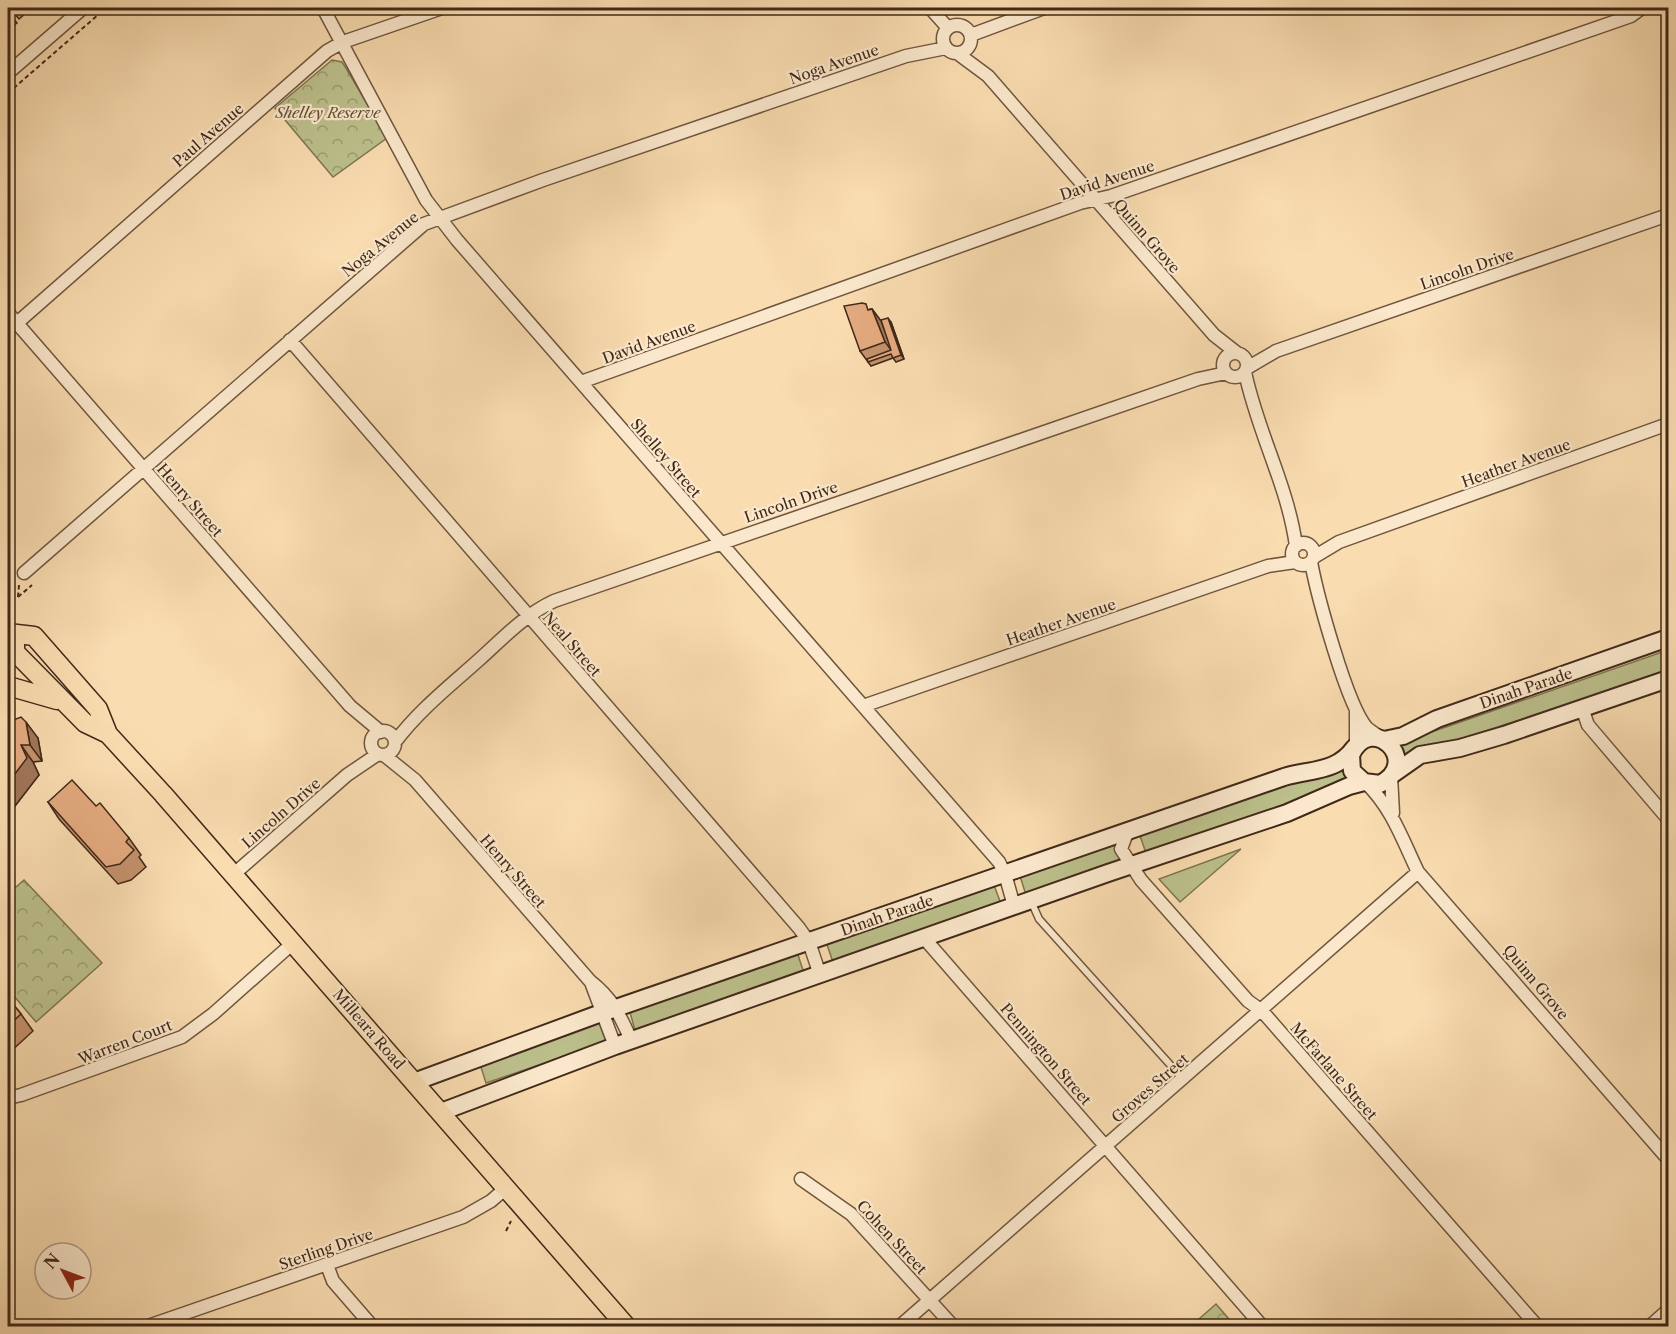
<svg xmlns="http://www.w3.org/2000/svg" width="1676" height="1334" viewBox="0 0 1676 1334" font-family="'Libre Caslon Text',serif">
	<style>
		.grass { fill: #bcc08c; stroke: #7e7452; stroke-width: 1.5 }
		.park { fill: url(#park-crowns); stroke: #7e7452; stroke-width: 1.5 }
		.lines { fill: none; stroke-linecap: round; stroke-linejoin: round }
		.lane-casing { stroke: #6f563f; stroke-width: 9 }
		.street-casing { stroke: #6f563f; stroke-width: 15 }
		.secondary-casing { stroke: #412919; stroke-width: 20 }
		.primary-casing { stroke: #412919; stroke-width: 21 }
		.path { stroke: #412919; stroke-width: 2; stroke-dasharray: 4.5 3; stroke-linecap: butt }
		.lane { stroke: #fbe8cc; stroke-width: 6 }
		.street { stroke: #fbe8cc; stroke-width: 12 }
		.secondary { stroke: #fbe8cc; stroke-width: 16 }
		.primary { stroke: #f9dcb0; stroke-width: 18 }
		.wall { fill: #c4926d; stroke: #412919; stroke-width: 1.5 }
		.shaded-wall { fill: #a07759; stroke: #412919; stroke-width: 1.5 }
		.building { fill: #e4aa7f; stroke: #412919; stroke-width: 1.5 }
		.labels { text-anchor: middle; dominant-baseline: central; stroke-width: 4.5; stroke-linejoin: round; paint-order: stroke }
		.street-label { font-size: 15px; fill: #412919; stroke: #fbe8cc }
		.park-label { font-size: 15px; font-style: italic; fill: #604f36; stroke: #fbe8cc }
	</style>
	<defs>
		<pattern id="park-crowns" width="20" height="18" patternUnits="userSpaceOnUse" patternTransform="scale(1.5)"><rect width="20" height="18" fill="#bcc08c"/><path d="M2 6a3 3 0 1 1 6 0M12 15a3 3 0 1 1 6 0" fill="none" stroke="#9a9c72"/></pattern>
	</defs>
	<rect width="100%" height="100%" fill="#f9dcb0"/>
	<filter id="stains"><feTurbulence type="fractalNoise" baseFrequency=".00333" numOctaves="4"/><feColorMatrix values="0 0 0 0 .2 0 0 0 0 .09 0 0 0 0 .02 0 0 0 .5 -.17"/></filter>
	<radialGradient id="worn" r=".72"><stop offset=".6" stop-color="#630" stop-opacity="0"/><stop offset="1" stop-color="#630" stop-opacity=".3"/></radialGradient>
	<path class="grass" d="M1668,650V672L1402,758L1400,743Z
		M1347,767L1351,780L1334,788L1146,853L1139,833L1266,789Z
		M1114,842L1121,864L1026,895L1019,873Z
		M1241,849L1180,902L1159,879Z
		M994,885L1001,904L833,962L826,942Z
		M797,952L804,973L635,1030L629,1009Z
		M598,1020L606,1042L486,1083L479,1061Z"/>
	<path class="park" d="M332,60L342,62L346,68L387,138L333,177L275,108Z
		M24,880L102,963L36,1022L8,989V894Z
		M1216,1304L1235,1326H1191Z"/>
	<g class="lines">
		<defs>
			<path id="lane" d="M1031,901L1039,919L1183,1079"/>
			<path id="street" d="M323,8L426,200L457,240L999,862L1005,874L1014,906
				M930,8L948,28
				M943 39a14 14 0 1 1 28 0a14 14 0 1 1-28 0Z
				M971,35L1044,8
				M957,53L988,76L1214,335L1237,353
				M8,73L83,8
				M8,313L350,706L381,732
				M17,323L327,51L343,42L442,8
				M290,340L799,928L809,942L820,975
				M1223 365a12 12 0 1 1 24 0a12 12 0 1 1-24 0Z
				M1247,368L1276,351L1668,215
				M1245,372C1257,431 1288,486 1296,546
				M581,382L1080,203L1111,196L1631,16L1642,8
				M1292 554a11 11 0 1 1 22 0a11 11 0 1 1-22 0Z
				M1314,557L1339,542L1668,424
				M1311,562C1317,594 1347,706 1367,728C1372,732 1377,735 1382,739
				M24,573L424,224L543,180L906,56L946,48
				M863,706L1268,566L1295,562
				M1582,708L1588,725L1668,819
				M371 743a12 12 0 1 1 24 0a12 12 0 1 1-24 0Z
				M395,742C419,710 451,685 481,658C504,637 526,614 554,601L1198,379L1226,373
				M1356,746V710
				M384,755L415,780L590,981C612,998 620,1015 631,1040
				M1391,776L1393,813
				M1366,783C1392,808 1403,841 1418,872L1668,1159
				M1127,833L1121,849L1141,880L1248,1001L1262,1011L1537,1326
				M234,874L347,775L378,754
				M924,938L1262,1326
				M592,985L615,1046
				M8,1098L21,1095L182,1037L213,1014L293,943
				M801,1179L851,1214L953,1326
				M327,1265L333,1281L372,1326
				M148,1326L463,1217L491,1201L506,1188
				M900,1326L1418,872
				M1650,1326L1668,1310"/>
			<path id="secondary" d="M1384,740L1403,736L1437,719L1668,638
				M1393,774L1420,755L1460,748L1504,735L1668,679
				M414,1082L593,1016L1284,777C1312,769 1337,772 1354,748
				M441,1112L615,1046L1108,873L1287,813L1349,786L1364,782L1380,784C1423,762 1371,711 1351,755L1352,771L1364,782"/>
			<path id="primary" d="M8,633L34,636L98,709L108,734
				M15,634V652L85,723L108,734L163,794L626,1326
				M8,686L57,700"/>
		</defs>
		<use href="#lane" class="lane-casing"/>
		<use href="#street" class="street-casing"/>
		<use href="#secondary" class="secondary-casing"/>
		<use href="#primary" class="primary-casing"/>
		<path class="path" d="M8,93L106,8
			M18,597L32,585
			M18,597L19,585
			M506,1231L511,1221"/>
		<use href="#lane" class="lane"/>
		<use href="#street" class="street"/>
		<use href="#secondary" class="secondary"/>
		<use href="#primary" class="primary"/>
	</g>
	<path class="wall" d="M9,8H32L19,19Z
		M8,11L17,23L8,29Z
		M870,309H872L881,321L891,322L904,359L896,362L893,358L871,366L860,351Z
		M8,722L38,738L42,761L33,762L39,775L8,815Z
		M48,802L96,806L129,838L141,855L139,857L146,867L131,880L118,884L59,819Z
		M8,998L21,1014L33,1031L8,1054Z"/>
	<path class="shaded-wall" d="M872,309L881,321L894,354L885,342Z
		M888,318L891,322L904,359L901,355Z
		M26,722L38,738L42,761L30,745Z
		M21,745L33,762L39,775L8,815V783Z"/>
	<path class="building" d="M862,303L866,304L868,310L872,309L885,342L860,351L844,306Z
		M888,318L901,355L893,358L891,354L868,362L867,359L891,350L881,320Z
		M21,717L26,722L30,745H21L27,758L8,783V722Z
		M72,780L96,806L100,803L129,838L126,842L134,850L120,864L106,867L48,802Z
		M8,998L21,1014L8,1026Z"/>
	<g class="labels">
		<g class="street-label">
			<text transform="translate(834 64) rotate(-19)">Noga Avenue</text>
			<text transform="translate(208 135) rotate(-41)">Paul Avenue</text>
			<text transform="translate(1107 180) rotate(-18)">David Avenue</text>
			<text transform="translate(1147 236) rotate(49)">Quinn Grove</text>
			<text transform="translate(380 244) rotate(-39)">Noga Avenue</text>
			<text transform="translate(1467 269) rotate(-19)">Lincoln Drive</text>
			<text transform="translate(649 342) rotate(-20)">David Avenue</text>
			<text transform="translate(666 458) rotate(49)">Shelley Street</text>
			<text transform="translate(1516 463) rotate(-20)">Heather Avenue</text>
			<text transform="translate(190 500) rotate(49)">Henry Street</text>
			<text transform="translate(791 502) rotate(-19)">Lincoln Drive</text>
			<text transform="translate(1061 622) rotate(-19)">Heather Avenue</text>
			<text transform="translate(572 644) rotate(49)">Neal Street</text>
			<text transform="translate(1526 688) rotate(-19)">Dinah Parade</text>
			<text transform="translate(281 813) rotate(-41)">Lincoln Drive</text>
			<text transform="translate(513 871) rotate(49)">Henry Street</text>
			<text transform="translate(887 915) rotate(-19)">Dinah Parade</text>
			<text transform="translate(1536 982) rotate(50)">Quinn Grove</text>
			<text transform="translate(369 1029) rotate(49)">Milleara Road</text>
			<text transform="translate(125 1042) rotate(-21)">Warren Court</text>
			<text transform="translate(1046 1054) rotate(49)">Pennington Street</text>
			<text transform="translate(1334 1071) rotate(49)">McFarlane Street</text>
			<text transform="translate(1150 1088) rotate(-41)">Groves Street</text>
			<text transform="translate(892 1237) rotate(47)">Cohen Street</text>
			<text transform="translate(326 1249) rotate(-19)">Sterling Drive</text>
		</g>
		<g class="park-label">
			<text x="328" y="112">Shelley Reserve</text>
		</g>
	</g>
	<rect width="1676" height="1334" fill="none" stroke="#f9dcb0" stroke-width="30"/>
	<rect x="9" y="9" width="1658" height="1316" fill="none" stroke="#412919" stroke-width="3"/>
	<rect x="15" y="15" width="1646" height="1304" fill="none" stroke="#412919" stroke-width="1.5"/>
	<g transform="translate(63 1271) rotate(311)"><circle r="28" fill="#fbe8cc" stroke="#b19c84" stroke-width="1.5"/>
	<path d="M0-4.5L10 22L0 15L-10 22Z" fill="#8f2418"/>
	<text y="-9" font-size="16" font-weight="bold" text-anchor="middle" fill="#412919">N</text>
	</g>
	<rect width="100%" height="100%" filter="url(#stains)"/>
	<rect width="100%" height="100%" fill="url(#worn)"/>
</svg>
